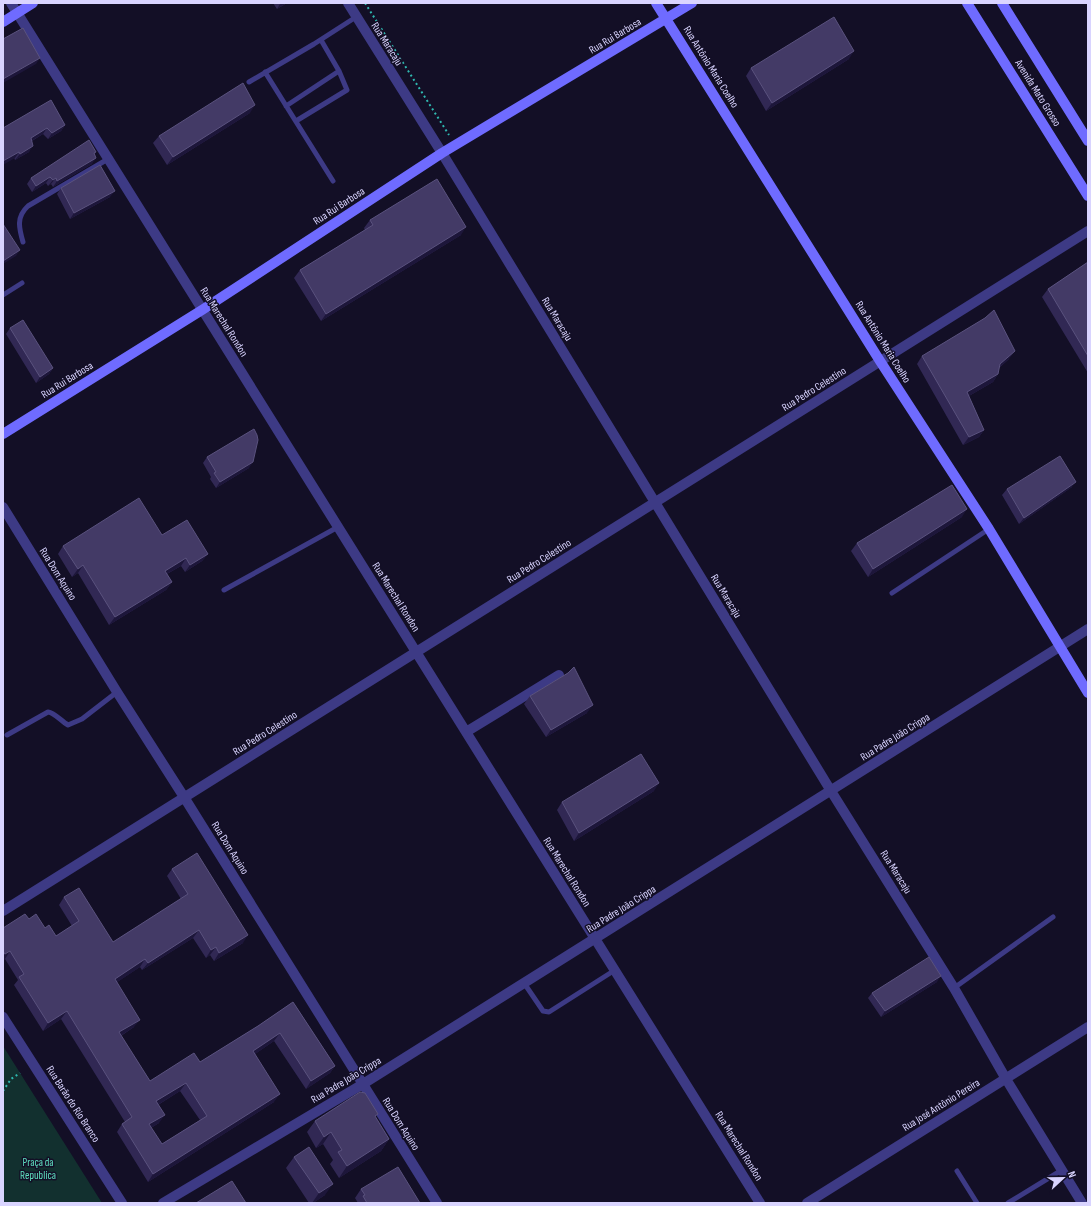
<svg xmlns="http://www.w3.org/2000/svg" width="1091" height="1206" viewBox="0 0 1091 1206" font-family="'Sofia Sans Condensed',sans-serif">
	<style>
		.green { fill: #12302f }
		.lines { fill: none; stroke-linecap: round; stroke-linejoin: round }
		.path { stroke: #2fb8b0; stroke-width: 2; stroke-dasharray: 2 3; stroke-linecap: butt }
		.lane { stroke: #3d3a85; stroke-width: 5 }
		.street { stroke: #3d3a85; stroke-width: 10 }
		.secondary { stroke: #6f6bff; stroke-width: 10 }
		.wall { fill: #312854; fill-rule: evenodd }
		.shaded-wall { fill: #1d163a }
		.building { fill: #433a66; stroke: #5a527e; fill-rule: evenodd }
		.labels { text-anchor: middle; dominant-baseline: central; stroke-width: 3; stroke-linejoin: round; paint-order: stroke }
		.street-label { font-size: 11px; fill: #d9d4ff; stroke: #130f26 }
		.park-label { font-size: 11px; fill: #5fe0c0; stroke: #130f26 }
	</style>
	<rect width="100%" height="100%" fill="#130f26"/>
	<path class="green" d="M3,1046L102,1203H3Z"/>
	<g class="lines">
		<path class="path" d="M365,3L449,135
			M3,1091L11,1079L20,1073"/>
		<path class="lane" d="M265,72L333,181
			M249,82L314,44L356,17
			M286,106L339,71
			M296,121L347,90L339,71L321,40
			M23,242C19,228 16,217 28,206L108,159
			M3,295L22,283
			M224,590L338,527
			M892,593L989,529
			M7,735L48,712C55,713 61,721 68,725L82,719L117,692
			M524,983L541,1008L543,1011L549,1012L615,970
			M954,988L1053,917
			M957,1171L977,1203
			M1008,1203L1062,1170"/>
		<path class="street" d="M11,3L760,1203
			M348,3L442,153L831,791L954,988L1006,1079L1082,1203
			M3,507L117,692L184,797L437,1203
			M466,732L559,675
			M3,911L1088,231
			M3,1017L122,1203
			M163,1203L363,1084L1088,629
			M807,1203L1088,1027"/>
		<path class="secondary" d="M656,3L880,361L989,529L1088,693
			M967,3L1088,196
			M1002,3L1088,141
			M3,22L33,3
			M3,434L202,310L442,153L692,3"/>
	</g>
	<path class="wall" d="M273,3H287L277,9Z
		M849,59L766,111L746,76L751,68Z
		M250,113L167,165L153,143L159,136Z
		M65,125L61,131L48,139L43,134L32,141L29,152L15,160L3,128Z
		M96,152L94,154L92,164L53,187L51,184L48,186L46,183L32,192L27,184L31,178Z
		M61,188L110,197L70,219L57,194Z
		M370,220L461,235L321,321L294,278L300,270L365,230L364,228Z
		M1088,262V373L1042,297L1048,289Z
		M10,328L53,368L49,374L36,383L6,334Z
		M922,356L1009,359L999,368L998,374L993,382L969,396L984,430L979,437L963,445L917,364Z
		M207,457L249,468L216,488L210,479L211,477L203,463Z
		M1072,487L1019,524L1002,495L1007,489Z
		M962,517L868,577L851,551L857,543Z
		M162,535L208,554L202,561L185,572L181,566L167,574L172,582L166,590L109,625L78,573L72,577L58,554L63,546Z
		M568,673L587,713L546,737L524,704L530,696Z
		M654,791L574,841L557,810L562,802Z
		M172,869L243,943L214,961L210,955L206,958L193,938L142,970L140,967L117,982L134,1027L121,1036L150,1081L200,1062L258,1026L293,1002L335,1066L330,1073L306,1089L274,1041L255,1054L274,1102L148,1182L117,1132L122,1124L125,1122L61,1019L43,1031L14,985L18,980L5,959L3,960V928L29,919L45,928L56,936L72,926L59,905L64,897L113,942L181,899L167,876ZM180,1091L200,1120L162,1144L151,1128L159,1123L158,1105Z
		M937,982L881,1017L868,998L872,993Z
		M375,1117L389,1139L381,1151L339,1178L330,1164L333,1160L323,1144L316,1148L307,1132L315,1121Z
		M294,1157L325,1195L313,1203H309L286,1168Z
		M361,1189L420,1203H358L355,1198Z"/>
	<path class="shaded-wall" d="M282,3H287L277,9L280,4Z
		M854,51L849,59L766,111L772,103Z
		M40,58L36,64L3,83V79Z
		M255,105L250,113L167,165L173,157Z
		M65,125L61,131L48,139L52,133Z
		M47,128L43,134L26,144L31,138Z
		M33,146L29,152L15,160L20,154Z
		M19,152L15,158L3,165V161Z
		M96,158L92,164L53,187L57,181Z
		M50,177L46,183L32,192L36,186Z
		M56,178L51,184L48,186L53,180Z
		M115,191L110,197L70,219L74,213Z
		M466,227L461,235L321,321L326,314Z
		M20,250L16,256L3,264V261Z
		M1015,351L1009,359L994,372L1000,364Z
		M53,368L49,374L36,383L40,377Z
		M998,374L993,382L962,400L967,392Z
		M984,430L979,437L963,445L969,437Z
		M253,462L249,468L216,488L220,482Z
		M1076,482L1072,487L1019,524L1024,518Z
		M967,509L962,517L868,577L873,569Z
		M208,554L202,561L185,572L190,565Z
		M186,558L181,566L159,578L165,571Z
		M83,565L78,573L72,577L78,569Z
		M172,582L166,590L109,625L115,617Z
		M593,705L587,713L546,737L551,730Z
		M659,783L654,791L574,841L579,833Z
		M199,930L193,938L142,970L148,963Z
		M248,935L243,943L214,961L219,953Z
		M216,947L210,955L206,958L211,950Z
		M10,951L5,959L3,960V957L5,954Z
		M145,959L140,967L110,987L115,979Z
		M941,976L937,982L881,1017L885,1011Z
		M67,1011L61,1019L43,1031L48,1023Z
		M140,1020L134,1027L114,1040L119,1032Z
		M280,1033L274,1041L248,1059L253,1051Z
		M335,1066L330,1073L306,1089L311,1081Z
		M186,1083L180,1091L151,1109L156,1101Z
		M280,1094L274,1102L148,1182L153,1174Z
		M165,1115L159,1123L144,1132L149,1124Z
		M331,1132L323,1144L316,1148L324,1137Z
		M389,1139L381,1151L339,1178L347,1166Z
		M333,1184L325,1195L313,1203H312L319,1193Z"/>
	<path class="building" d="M834,17L854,51L772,103L751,68Z
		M23,28L40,58L3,79V39Z
		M243,83L255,105L173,157L159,136Z
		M51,100L65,125L52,133L47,128L31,138L33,146L20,154L19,152L3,161V128Z
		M89,140L96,152L94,153L96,158L57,181L56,178L53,180L50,177L36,186L31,178Z
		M100,165L115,191L74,213L61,188Z
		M437,179L466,227L326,314L300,270L373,225L370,220Z
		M3,224L20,250L3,261Z
		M1088,262V356L1048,289Z
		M994,310L1015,351L1000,364L998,374L967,392L984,430L969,437L922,356L985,318Z
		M23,320L53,368L40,377L10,328Z
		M254,429L257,435L258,440L253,462L220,482L214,473L216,472L207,457Z
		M1060,456L1076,482L1024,518L1007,489Z
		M952,485L967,509L873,569L857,543Z
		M139,498L162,535L187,520L208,554L190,565L186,558L165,571L172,582L115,617L83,565L78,569L63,546Z
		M574,667L593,705L551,730L530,696L568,673Z
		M641,754L659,783L579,833L562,802Z
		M197,853L248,935L219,953L216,947L211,950L199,930L148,963L145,959L115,979L140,1020L119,1032L150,1081L194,1053L200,1062L258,1026L293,1002L335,1066L311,1081L280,1033L253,1051L280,1094L153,1174L122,1124L132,1117L67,1011L48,1023L19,977L24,974L10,951L5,954L3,951V928L25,914L29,919L36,914L45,928L49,925L56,936L79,921L64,897L79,888L113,942L188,894L172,869ZM186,1083L207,1116L162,1144L149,1124L165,1115L156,1101Z
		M929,957L941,976L885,1011L872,993Z
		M360,1092L365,1093L378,1114L375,1116L389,1139L347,1166L338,1152L342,1150L331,1132L324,1137L315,1121Z
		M309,1147L333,1184L319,1193L294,1157Z
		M398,1167L420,1203H367L363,1196L365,1195L361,1189Z
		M232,1181L246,1203H196Z"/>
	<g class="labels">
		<g class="street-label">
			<text transform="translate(615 36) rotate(-31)">Rua Rui Barbosa</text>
			<text transform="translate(387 44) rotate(58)">Rua Maracaju</text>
			<text transform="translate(711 67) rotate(58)">Rua Antônio Maria Coelho</text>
			<text transform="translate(1038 93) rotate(58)">Avenida Mato Grosso</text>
			<text transform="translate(339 206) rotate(-33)">Rua Rui Barbosa</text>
			<text transform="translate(557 319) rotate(59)">Rua Maracaju</text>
			<text transform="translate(224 322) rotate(58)">Rua Marechal Rondon</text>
			<text transform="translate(883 342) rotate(58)">Rua Antônio Maria Coelho</text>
			<text transform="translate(67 380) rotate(-32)">Rua Rui Barbosa</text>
			<text transform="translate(814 389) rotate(-32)">Rua Pedro Celestino</text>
			<text transform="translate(539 561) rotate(-32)">Rua Pedro Celestino</text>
			<text transform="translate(58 574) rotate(58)">Rua Dom Aquino</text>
			<text transform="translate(726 596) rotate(59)">Rua Maracaju</text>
			<text transform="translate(396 597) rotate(58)">Rua Marechal Rondon</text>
			<text transform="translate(265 733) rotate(-32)">Rua Pedro Celestino</text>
			<text transform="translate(895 737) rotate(-32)">Rua Padre João Crippa</text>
			<text transform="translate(230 848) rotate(58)">Rua Dom Aquino</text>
			<text transform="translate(567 872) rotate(58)">Rua Marechal Rondon</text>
			<text transform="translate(896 872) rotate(58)">Rua Maracaju</text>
			<text transform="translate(621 909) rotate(-32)">Rua Padre João Crippa</text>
			<text transform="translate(346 1080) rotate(-31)">Rua Padre João Crippa</text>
			<text transform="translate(73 1104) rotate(57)">Rua Barão do Rio Branco</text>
			<text transform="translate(941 1105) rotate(-32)">Rua José Antônio Pereira</text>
			<text transform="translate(401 1124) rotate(58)">Rua Dom Aquino</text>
			<text transform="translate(739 1146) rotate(58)">Rua Marechal Rondon</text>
		</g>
		<g class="park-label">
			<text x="38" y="1162">Praça da<tspan x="38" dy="13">Republica</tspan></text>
		</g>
	</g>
	<rect width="1091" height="1206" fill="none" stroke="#d9d4ff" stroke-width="8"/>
	<g transform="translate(1063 1178) rotate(68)" stroke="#130f26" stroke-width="3" paint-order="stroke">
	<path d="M0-3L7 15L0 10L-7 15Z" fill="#d9d4ff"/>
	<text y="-6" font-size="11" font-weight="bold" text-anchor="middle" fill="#d9d4ff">N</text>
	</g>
</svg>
